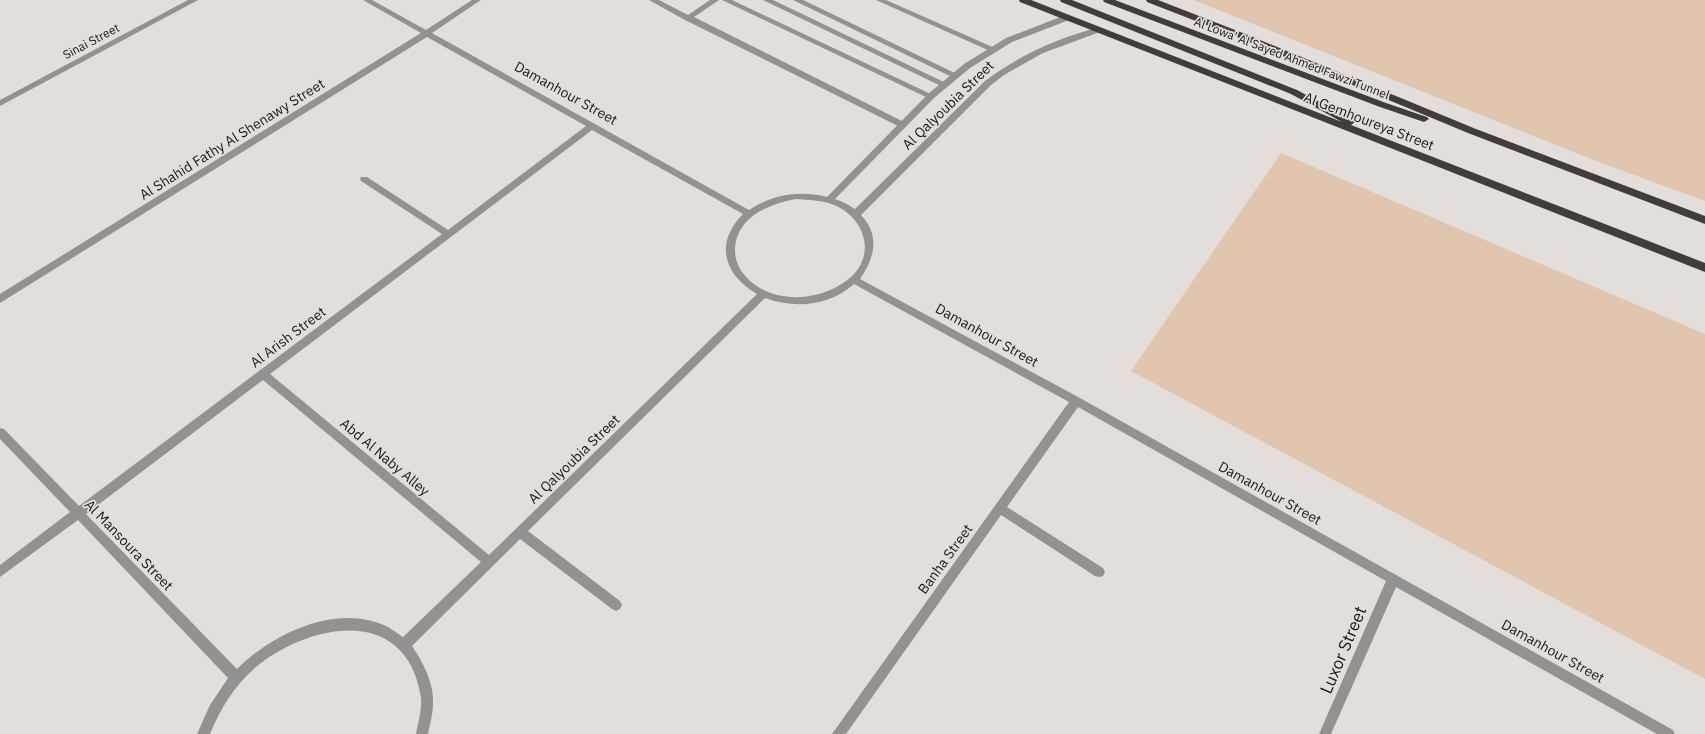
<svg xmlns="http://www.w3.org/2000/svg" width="1705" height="734" viewBox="0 0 1705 734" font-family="'IBM Plex Sans',sans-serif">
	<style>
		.green { fill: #e0c5af }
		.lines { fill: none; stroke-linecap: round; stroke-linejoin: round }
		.lane { fill: #949290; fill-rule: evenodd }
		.street { fill: #949290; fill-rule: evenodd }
		.highway { fill: #413d3a; fill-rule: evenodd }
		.labels { text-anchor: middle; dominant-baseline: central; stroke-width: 3.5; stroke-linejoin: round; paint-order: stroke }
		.far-street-label { font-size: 12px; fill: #191716; stroke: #e3deda }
		.street-label { font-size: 14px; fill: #191716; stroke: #e3deda }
		.near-street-label { font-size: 17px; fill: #191716; stroke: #e3deda }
	</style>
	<rect width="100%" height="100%" fill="#e3deda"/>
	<path class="green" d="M1193,0H1705V201L1596,161Z
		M1281,153L1705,334V679L1131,371Z"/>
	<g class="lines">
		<path class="lane" d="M649,0H659L688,15L710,0H719L694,17L906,123L907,125L906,127H900L685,20Z
			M722,0H732L935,96L931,99L928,98Z
			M763,0H773L948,84L947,86H941Z
			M793,0H803L959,75L958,77H952Z
			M876,0H886L997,49L993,51H990Z"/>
		<path class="street" d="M188,0H198L0,106V100Z
			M363,0H372L426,30L472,0H481L432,33L749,210C773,194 800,190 827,197L928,94L964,64L1006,38L1063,16H1069V20L1012,42L970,68L934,98L835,199L845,203L855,209L985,81C1018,56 1057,38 1097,28H1100V32L1043,53L1004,75L991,85L861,215C880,235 875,258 860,279L1080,398L1673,730L1675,734H1657L1396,587L1331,734H1319L1386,581L1078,407L1007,507L1103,568L1105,572L1103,576L1099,577L1095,576L1001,515L846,734H832L1069,402L854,284C830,306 795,309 765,298L528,531L620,601L622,605L620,609L616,611L612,609L520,539L412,646C423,662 434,683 433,703C433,714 430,724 428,734H416C418,723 422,710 421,698C408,610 322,620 265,660C239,678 222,705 210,734H197L210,705L228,678L78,520L0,577V565L70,512L0,439V428L4,429L79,506L442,234L361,181L360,179L361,177H367L448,230L586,126L427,37L0,303V294L421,33ZM592,130L743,214C714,243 724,275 757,294L489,555L270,374ZM795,199C808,200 822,200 834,205C862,216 876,250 854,274C825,304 762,308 739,267C735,259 734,250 736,241C743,214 771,204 795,199ZM263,380L481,562L403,637C398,634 393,630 388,627C338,602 273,633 237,669L86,514Z"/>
		<path class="highway" d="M1019,0H1031L1342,122L1291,94L1061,2L1060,0H1072L1297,90L1353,120L1355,122L1351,125L1705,263V272L1020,2Z
			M1103,0H1115L1386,103L1427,117L1429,119L1424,122L1380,107L1104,2Z
			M1146,0H1158L1248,35L1476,129L1705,216V224L1468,133L1242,39L1147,2Z"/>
	</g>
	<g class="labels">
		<g class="far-street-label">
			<text transform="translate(91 41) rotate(-28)">Sinai Street</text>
			<text transform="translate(1292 58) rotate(21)">Al Lowa' Al Sayed Ahmed Fawzi Tunnel</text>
		</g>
		<g class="street-label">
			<text transform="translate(566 93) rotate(29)">Damanhour Street</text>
			<text transform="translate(948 105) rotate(-44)">Al Qalyoubia Street</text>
			<text transform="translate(1369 121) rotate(21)">Al Gemhoureya Street</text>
			<text transform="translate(232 139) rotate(-32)">Al Shahid Fathy Al Shenawy Street</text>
			<text transform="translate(987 335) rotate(29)">Damanhour Street</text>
			<text transform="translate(288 337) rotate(-37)">Al Arish Street</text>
			<text transform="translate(385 457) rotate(40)">Abd Al Naby Alley</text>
			<text transform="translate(574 459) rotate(-44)">Al Qalyoubia Street</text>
			<text transform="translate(1270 493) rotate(29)">Damanhour Street</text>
			<text transform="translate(129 545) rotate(46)">Al Mansoura Street</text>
			<text transform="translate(945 559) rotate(-54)">Banha Street</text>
			<text transform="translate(1553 651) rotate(29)">Damanhour Street</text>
		</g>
		<g class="near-street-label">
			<text transform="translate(1343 650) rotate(-67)">Luxor Street</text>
		</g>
	</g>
</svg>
